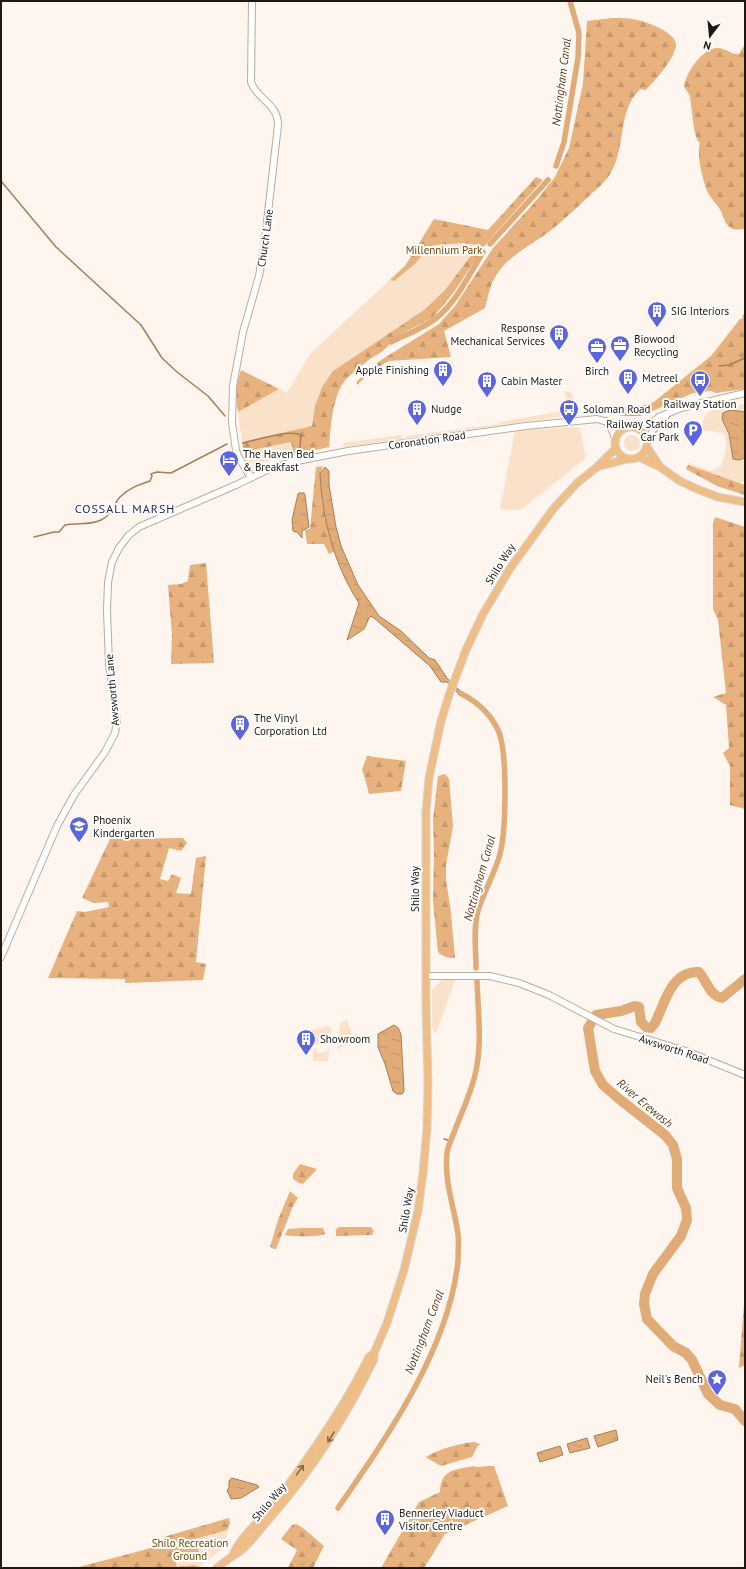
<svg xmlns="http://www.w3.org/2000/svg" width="746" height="1569" viewBox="0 0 746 1569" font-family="'PT Sans',sans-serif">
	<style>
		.green { fill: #fae1c9 }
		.forest { fill: url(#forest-firs) }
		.water { fill: url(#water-ripples); stroke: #a67f58 }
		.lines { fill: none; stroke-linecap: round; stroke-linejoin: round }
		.stream { stroke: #a67f58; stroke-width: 1.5 }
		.canal { stroke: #e0ab77; stroke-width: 5.5 }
		.river { stroke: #e0ab77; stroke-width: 10 }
		.secondary-casing { stroke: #beab99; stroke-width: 8 }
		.primary-casing { stroke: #d7d5d4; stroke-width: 9 }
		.secondary { stroke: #fff; stroke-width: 6 }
		.primary { stroke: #eebe86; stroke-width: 7 }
		.oneway { stroke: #866b4c }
		.labels { text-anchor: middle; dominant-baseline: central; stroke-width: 4; stroke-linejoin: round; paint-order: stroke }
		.street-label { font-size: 11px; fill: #1f1811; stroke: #fff }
		.park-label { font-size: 11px; fill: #774602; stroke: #fff }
		.poi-label { font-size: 11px; fill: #1f1811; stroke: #fff; text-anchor: start }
		.water-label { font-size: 12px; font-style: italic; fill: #613d15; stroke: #fff }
		.neighbourhood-label { font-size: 12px; letter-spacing: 1px; fill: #1d2059; stroke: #fff }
	</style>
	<defs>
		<pattern id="forest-firs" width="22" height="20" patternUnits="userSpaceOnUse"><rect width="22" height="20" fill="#e7b27d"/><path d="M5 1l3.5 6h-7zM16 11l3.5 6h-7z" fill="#c6986b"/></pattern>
		<pattern id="water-ripples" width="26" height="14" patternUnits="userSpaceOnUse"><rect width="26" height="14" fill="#e0ab77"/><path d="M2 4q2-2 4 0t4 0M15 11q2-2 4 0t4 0" fill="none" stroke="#c09266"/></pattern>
	</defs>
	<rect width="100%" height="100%" fill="#fdf5ee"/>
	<path class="green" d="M434,219L479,245L445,290L424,310L333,371L322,387L315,406L312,426L242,442L238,412L279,389L287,393L310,354L405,266Z
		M565,391L570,392C574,397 576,409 573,415L407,438L406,436L499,424L500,422L568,410Z
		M745,404V481L737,483L688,465L689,463L711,471L721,466C725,457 729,441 722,433L703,430C703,427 702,421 704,418C710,404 733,406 745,404Z
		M567,427L580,428L586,458L521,510L500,509L515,431Z
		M401,435L402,439L344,447L343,443Z
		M624 443a8 8 0 1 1 16 0a8 8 0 1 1-16 0Z
		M291,442L294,455C287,456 282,454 275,456C270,463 254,464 246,462L244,452Z
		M456,978L436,1033L432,1028V990L442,980Z
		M347,1020L353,1038L338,1050L340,1023Z
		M329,1026L331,1029L330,1044L300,1045L299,1033H300L303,1041L305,1040L303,1032Z
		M329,1047L328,1061H313V1050L317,1048V1053L327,1052L328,1048Z
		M229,1518C230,1526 225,1540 223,1548L198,1568H75L144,1550L165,1543L164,1537Z"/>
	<path class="forest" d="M612,18C620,18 629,18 637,20C647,22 678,33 676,46C673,61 656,79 646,90L640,89C637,93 633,97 631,101C619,124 624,152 610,174C604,184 595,190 587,198C573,211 559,225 543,236C527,247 508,257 497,274C490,284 488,297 485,308L444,331L451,357L389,361L373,370L357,385V381L381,360L439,324L455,306L493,248L535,202L555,177L569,148L583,84L587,21Z
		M745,44V229C740,229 734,231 730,227C725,224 723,216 721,211C717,204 711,199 708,193C703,182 696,154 700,143C692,137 693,106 689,94C687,91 685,89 684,86C686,73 703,47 718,48C726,48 731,55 739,54Z
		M536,177L543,180L486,244L454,292L441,308L432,318L392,339C388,350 379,353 370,359C363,365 355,371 348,377C332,393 331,426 329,447L294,455L291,442L244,452L242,442L312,426L315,406L322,387L333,371L424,310L445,290L479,245L463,243L435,245L427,248L416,263L394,281L390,280L405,266L434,219L488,230Z
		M745,310V389L716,393L711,391L693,393L641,416H623L612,412V409L650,404L655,401L711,356L740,319H742Z
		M241,370L279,389L238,412C235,395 236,386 241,370Z
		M688,465L745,485V495L717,486L686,469Z
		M323,466L320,473L323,506L335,551L329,554L324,544H307L305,530L310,529L316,467Z
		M715,517L745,527V809L730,805V766L723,753L729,748L726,705L713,697L726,693L718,620L713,609V523Z
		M206,563L214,663L171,664L172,635L168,585L181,584L188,581L190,565Z
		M367,756L406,761L401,791L369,794L364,775L362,770Z
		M445,774L449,779L453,826L446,865V879L451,913L455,958C448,958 443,957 438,952L433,901L434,853L433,820L438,776Z
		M183,838L187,843L181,851L169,848L160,879L168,881L172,874L181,878L176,893L191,894L196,858L206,856L196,962L206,964L203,980L125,983V979L48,978L77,911L85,912L109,907L108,902L94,903L82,898L110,839Z
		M300,1164L317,1169L303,1184L299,1183L293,1179V1174Z
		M290,1191L298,1198L293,1206L276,1249H274L270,1247L278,1220Z
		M339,1227H371L374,1231L372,1235H369L339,1236H336V1229Z
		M302,1228H323L325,1234C318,1237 292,1237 285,1235L288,1229Z
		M745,1291V1365L739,1368Z
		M474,1442L480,1444L477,1447L472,1457L441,1466L427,1458L426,1457C441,1448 458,1444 474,1442Z
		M474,1466L476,1467L494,1466L508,1506L445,1534L424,1568H381L419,1502L440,1492C441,1469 454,1470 474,1466Z
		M229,1518L230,1523L227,1530L195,1539L199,1552L175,1560L177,1567L194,1565L200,1567L198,1568H75L144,1550L165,1543L164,1537Z
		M296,1524L303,1528L324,1546L313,1568H288L297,1550L281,1539L292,1525Z"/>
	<path class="water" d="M730,410L745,412V458L739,460L733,459L729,434L722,419L723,413Z
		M325,467L329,471V485L336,527L341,546L358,585L379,616L401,631L429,658L435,660L447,678L460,691L459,694L447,682H441L430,666L374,618L371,616L369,618L364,629L347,640L359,603C334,565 322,518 320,473Z
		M299,493H304L305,495L309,527L302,531V538L297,532H295L293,531L292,520L298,494Z
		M394,1025L398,1028L401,1034L404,1091L402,1094H397L393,1091L385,1064L378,1047V1034Z
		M616,1430L618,1440L598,1447L594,1436Z
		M587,1438L590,1448L570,1453L567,1444Z
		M560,1446L563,1455L540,1462L537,1453Z
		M232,1478L257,1485L259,1487L241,1498L231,1499L227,1490L229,1488V1481Z"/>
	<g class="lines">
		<path class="stream" d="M1,181L56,247L141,325L162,358L177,372L208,396L225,416
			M719,366L729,365L745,358
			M243,443C256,440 290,429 301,435L300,447L301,450
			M34,537L54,532H59L65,525C77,522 89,526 101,520C112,515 113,505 120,497C129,488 138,485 150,481L152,476L151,474L157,472L171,473L227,444
			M444,1139L451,1141"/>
		<path class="canal" d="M556,166L564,142L578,58L579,33L570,1
			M490,244L548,180
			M391,342C405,335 422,329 435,319C456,303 469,275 483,252
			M460,693C476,701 490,713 498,730C508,751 506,831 500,854C495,873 484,891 478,911C473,929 476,949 476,968
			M338,1508C387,1437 449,1349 458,1261C458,1252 459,1242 458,1234C454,1206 444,1182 447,1153C448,1146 452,1138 455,1130C461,1114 469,1097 474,1079C483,1047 478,1013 477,980
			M300,1568L302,1565"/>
		<path class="river" d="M745,979L722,998C709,995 707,981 699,972C671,971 665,1003 655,1023L651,1028L646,1027L641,1022L639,1007L635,1006L621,1011L596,1015L588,1028L595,1071L603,1085L618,1098L665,1135L673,1145L677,1159V1188L686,1208L687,1220L681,1236L653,1274L645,1294L644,1304L647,1319L673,1346L686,1353L692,1360L708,1394L720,1405L735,1409L745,1421"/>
		<defs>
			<path id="secondary" d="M606,421L611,428L616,440
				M637,428L648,426L659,417L681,408L745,393
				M647,442L653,430L666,416
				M251,478L238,456L236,450L232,423L233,386L243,332L259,276L264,248L278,125C278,103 257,100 251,82L252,1
				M1,957L57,826L74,795L105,752L115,733L117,721L109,664L107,610L108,582L112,562L119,548L129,535L139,527L236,485L269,469L292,462L348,451L526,426L597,419L627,428
				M427,976H490L519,983L549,995L614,1029L686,1051L745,1075"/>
			<path id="primary" d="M615 443a16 16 0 1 1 32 0a16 16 0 1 1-32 0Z
				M647,447L660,467
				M639,457L660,467L680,481L697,489L718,497L745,502
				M600,466L627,459
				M233,1555C238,1539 265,1516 277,1500C311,1455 344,1408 369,1357L374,1353
				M217,1568C224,1562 231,1557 239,1552C251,1543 260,1529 270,1518C312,1470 346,1417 374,1359V1353L387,1323L404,1270L418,1211L423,1173L427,1129L428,1081L426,1004V812L429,778L441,721L449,695L466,650L483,614L511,567L554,508L577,483L597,467L616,448"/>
		</defs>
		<use href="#secondary" class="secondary-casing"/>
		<use href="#primary" class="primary-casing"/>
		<use href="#secondary" class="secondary"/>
		<use href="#primary" class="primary"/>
	</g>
	<defs><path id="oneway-shaft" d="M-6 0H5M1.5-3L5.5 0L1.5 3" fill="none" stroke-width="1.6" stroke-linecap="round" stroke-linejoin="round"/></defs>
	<g class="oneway">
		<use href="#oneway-shaft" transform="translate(331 1437) rotate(122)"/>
		<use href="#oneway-shaft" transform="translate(300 1470) rotate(-54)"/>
	</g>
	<defs>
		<symbol id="building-pin" viewBox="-11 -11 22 30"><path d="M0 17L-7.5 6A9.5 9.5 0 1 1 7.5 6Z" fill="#5b65dc" stroke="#fff"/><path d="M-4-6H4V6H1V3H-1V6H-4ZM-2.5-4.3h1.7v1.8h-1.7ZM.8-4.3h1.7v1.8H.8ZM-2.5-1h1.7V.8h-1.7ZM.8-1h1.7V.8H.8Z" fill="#fff"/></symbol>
		<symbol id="office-pin" viewBox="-11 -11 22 30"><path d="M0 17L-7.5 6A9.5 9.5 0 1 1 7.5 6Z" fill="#5b65dc" stroke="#fff"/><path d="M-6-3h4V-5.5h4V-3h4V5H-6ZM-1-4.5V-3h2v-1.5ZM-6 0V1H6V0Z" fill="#fff"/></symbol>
		<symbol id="bus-pin" viewBox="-11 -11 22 30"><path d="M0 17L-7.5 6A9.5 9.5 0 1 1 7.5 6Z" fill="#5b65dc" stroke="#fff"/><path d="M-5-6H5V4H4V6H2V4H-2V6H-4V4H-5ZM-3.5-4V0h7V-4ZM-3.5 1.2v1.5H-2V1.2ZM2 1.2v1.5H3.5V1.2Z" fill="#fff"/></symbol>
		<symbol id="parking-pin" viewBox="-11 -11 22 30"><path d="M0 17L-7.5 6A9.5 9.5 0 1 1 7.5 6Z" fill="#5b65dc" stroke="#fff"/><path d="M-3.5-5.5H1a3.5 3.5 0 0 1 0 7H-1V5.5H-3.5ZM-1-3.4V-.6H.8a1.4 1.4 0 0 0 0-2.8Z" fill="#fff"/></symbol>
		<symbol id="hotel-pin" viewBox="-11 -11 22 30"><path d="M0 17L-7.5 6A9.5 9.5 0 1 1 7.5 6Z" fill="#5b65dc" stroke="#fff"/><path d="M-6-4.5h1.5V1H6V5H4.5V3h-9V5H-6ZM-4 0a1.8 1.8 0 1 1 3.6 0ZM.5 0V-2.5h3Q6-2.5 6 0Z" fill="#fff"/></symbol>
		<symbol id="school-pin" viewBox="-11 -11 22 30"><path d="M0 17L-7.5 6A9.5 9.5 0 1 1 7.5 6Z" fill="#5b65dc" stroke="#fff"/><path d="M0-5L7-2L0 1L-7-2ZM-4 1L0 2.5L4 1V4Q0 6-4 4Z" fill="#fff"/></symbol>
		<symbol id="sight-pin" viewBox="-11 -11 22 30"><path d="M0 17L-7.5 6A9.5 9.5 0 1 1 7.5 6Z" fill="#5b65dc" stroke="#fff"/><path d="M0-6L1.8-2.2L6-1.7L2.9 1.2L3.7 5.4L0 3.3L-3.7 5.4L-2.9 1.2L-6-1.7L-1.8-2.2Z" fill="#fff"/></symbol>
	</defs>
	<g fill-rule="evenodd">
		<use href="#building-pin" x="646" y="300" width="22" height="30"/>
		<use href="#building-pin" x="548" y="323" width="22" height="30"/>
		<use href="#office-pin" x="609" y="334" width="22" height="30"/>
		<use href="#office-pin" x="586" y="336" width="22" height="30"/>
		<use href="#building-pin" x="432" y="359" width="22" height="30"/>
		<use href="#building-pin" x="617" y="367" width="22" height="30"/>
		<use href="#bus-pin" x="689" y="369" width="22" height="30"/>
		<use href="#building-pin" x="476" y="370" width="22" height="30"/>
		<use href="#building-pin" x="406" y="398" width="22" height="30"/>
		<use href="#bus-pin" x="558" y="398" width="22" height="30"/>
		<use href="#parking-pin" x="682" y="419" width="22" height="30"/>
		<use href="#hotel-pin" x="218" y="449" width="22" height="30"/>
		<use href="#building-pin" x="229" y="713" width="22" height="30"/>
		<use href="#school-pin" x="68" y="815" width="22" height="30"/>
		<use href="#building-pin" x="295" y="1028" width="22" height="30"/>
		<use href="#sight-pin" x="706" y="1368" width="22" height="30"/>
		<use href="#building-pin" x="374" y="1508" width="22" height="30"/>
	</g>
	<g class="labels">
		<g class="street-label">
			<text transform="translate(265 238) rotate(-82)">Church Lane</text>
			<text transform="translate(427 440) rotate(-8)">Coronation Road</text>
			<text transform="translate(500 564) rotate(-58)">Shilo Way</text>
			<text transform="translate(112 690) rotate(-95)">Awsworth Lane</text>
			<text transform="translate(415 889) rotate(-90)">Shilo Way</text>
			<text transform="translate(674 1049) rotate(18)">Awsworth Road</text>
			<text transform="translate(406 1210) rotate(-80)">Shilo Way</text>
			<text transform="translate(269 1502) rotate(-50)">Shilo Way</text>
		</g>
		<g class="park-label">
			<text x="444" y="250">Millennium Park</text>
			<text x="190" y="1543">Shilo Recreation<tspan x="190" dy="13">Ground</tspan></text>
		</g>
		<g class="poi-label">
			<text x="671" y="311">SIG Interiors</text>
			<text x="545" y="328" text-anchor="end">Response<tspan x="545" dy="13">Mechanical Services</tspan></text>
			<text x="634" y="339">Biowood<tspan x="634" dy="13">Recycling</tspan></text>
			<text x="429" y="370" text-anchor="end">Apple Finishing</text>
			<text x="597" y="371" text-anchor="middle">Birch</text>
			<text x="642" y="378">Metreel</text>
			<text x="501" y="381">Cabin Master</text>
			<text x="700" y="404" text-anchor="middle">Railway Station</text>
			<text x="431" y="409">Nudge</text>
			<text x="583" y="409">Soloman Road</text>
			<text x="679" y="424" text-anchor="end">Railway Station<tspan x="679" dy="13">Car Park</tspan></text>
			<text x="243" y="454">The Haven Bed<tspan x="243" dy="13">&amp; Breakfast</tspan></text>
			<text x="254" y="718">The Vinyl<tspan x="254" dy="13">Corporation Ltd</tspan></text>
			<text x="93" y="820">Phoenix<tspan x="93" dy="13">Kindergarten</tspan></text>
			<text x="320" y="1039">Showroom</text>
			<text x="703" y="1379" text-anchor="end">Neil's Bench</text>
			<text x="399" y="1513">Bennerley Viaduct<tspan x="399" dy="13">Visitor Centre</tspan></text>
		</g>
		<g class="water-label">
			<text transform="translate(561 82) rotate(-83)">Nottingham Canal</text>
			<text transform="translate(479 878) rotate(-74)">Nottingham Canal</text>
			<text transform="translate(645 1103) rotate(40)">River Erewash</text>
			<text transform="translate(424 1332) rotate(-69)">Nottingham Canal</text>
		</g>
		<g class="neighbourhood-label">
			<text x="125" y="508">COSSALL MARSH</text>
		</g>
	</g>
	<rect width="746" height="1569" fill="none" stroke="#1f1811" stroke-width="4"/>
	<g transform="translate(710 36) rotate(196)" stroke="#ffffff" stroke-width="3" paint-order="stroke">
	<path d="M0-3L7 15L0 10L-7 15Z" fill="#1f1811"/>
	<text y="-6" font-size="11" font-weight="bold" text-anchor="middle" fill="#1f1811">N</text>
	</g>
</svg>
